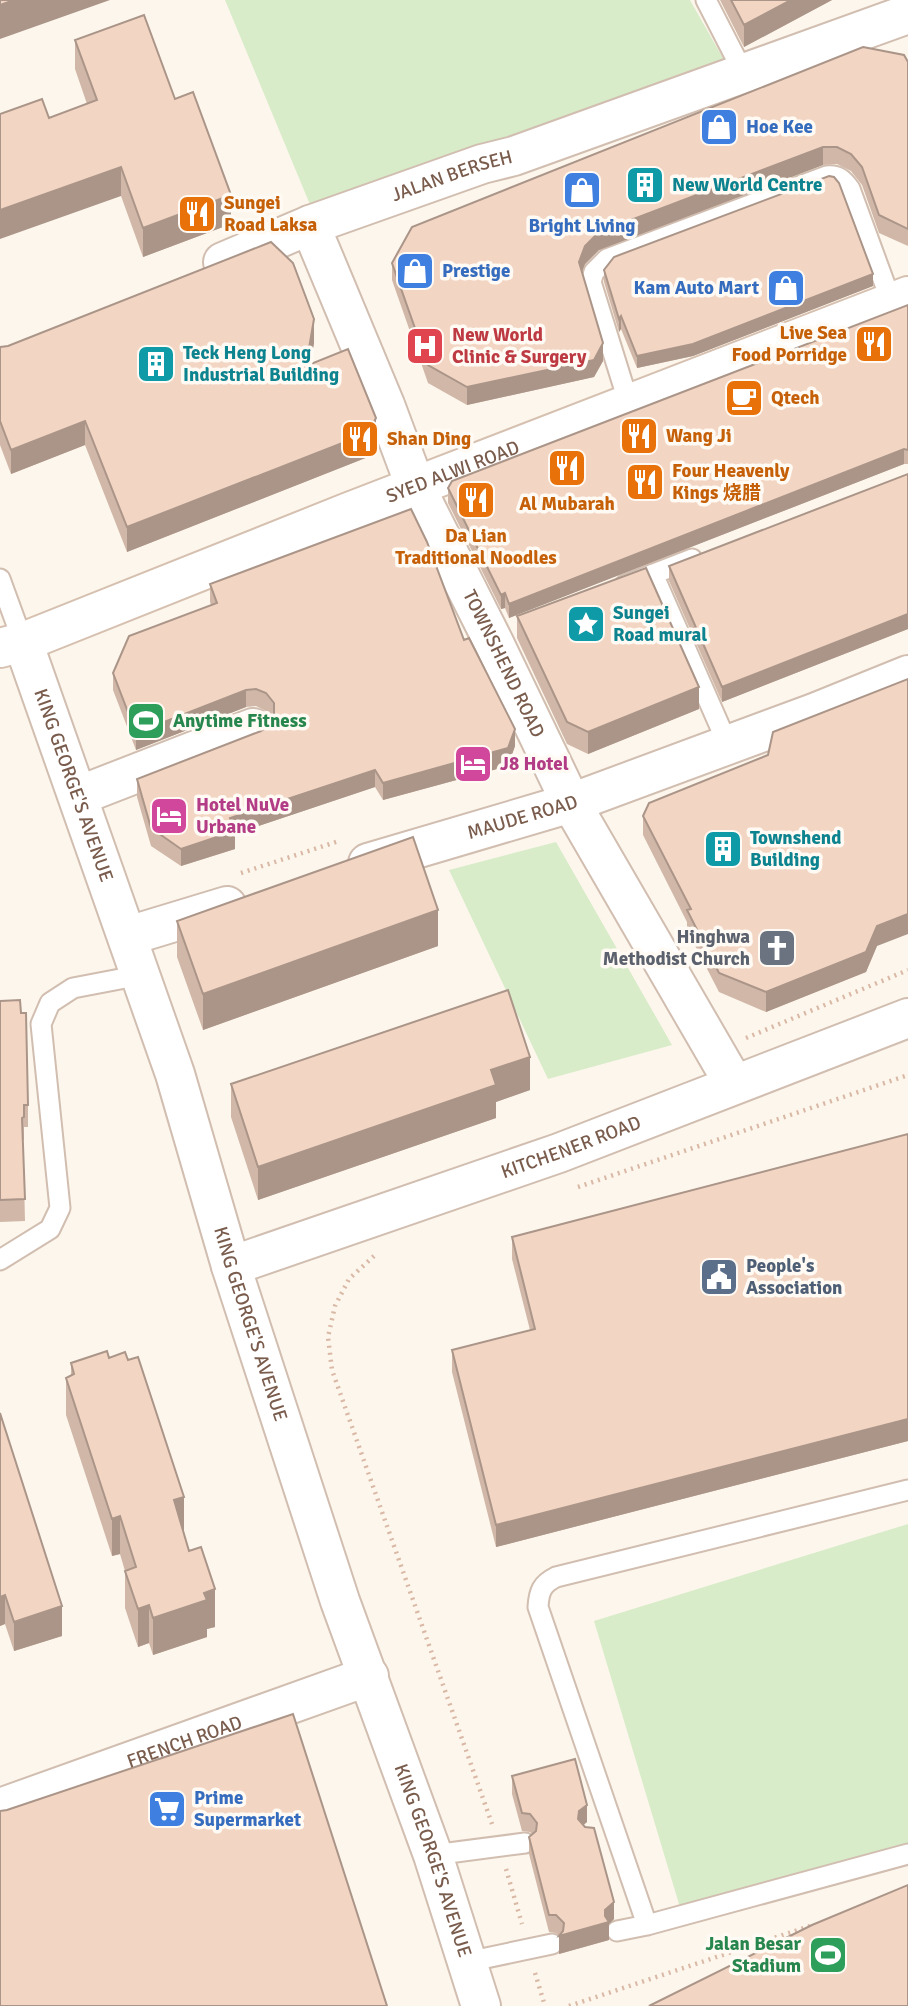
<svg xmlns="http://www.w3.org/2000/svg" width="908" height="2006" viewBox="0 0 908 2006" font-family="Signika,'Noto Sans SC',sans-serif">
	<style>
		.green { fill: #d8ecc9 }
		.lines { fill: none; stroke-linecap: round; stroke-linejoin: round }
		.lane-casing { stroke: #d1beb0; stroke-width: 23 }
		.street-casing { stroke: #d1beb0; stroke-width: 42 }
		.secondary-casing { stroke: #d6c0b0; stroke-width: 42 }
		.path { stroke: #d9b8a5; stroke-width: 4.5; stroke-dasharray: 2 5; stroke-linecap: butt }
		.lane { stroke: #fff; stroke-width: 19 }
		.street { stroke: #fff; stroke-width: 38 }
		.secondary { stroke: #fff; stroke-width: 38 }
		.wall { fill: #d1b7a8 }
		.shaded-wall { fill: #aa9588 }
		.building { fill: #f3d5c3; stroke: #aa9588; stroke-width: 2 }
		.labels { text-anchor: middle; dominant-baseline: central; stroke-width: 7; stroke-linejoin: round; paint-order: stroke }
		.shop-label { font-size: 19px; font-weight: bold; fill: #366cbe; stroke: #fffaf3; text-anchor: start }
		.street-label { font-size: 19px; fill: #7a5c4d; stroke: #fffaf3 }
		.culture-label { font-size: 19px; font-weight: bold; fill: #0d838f; stroke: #fffaf3; text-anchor: start }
		.food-label { font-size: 19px; font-weight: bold; fill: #c56008; stroke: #fffaf3; text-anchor: start }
		.health-label { font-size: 19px; font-weight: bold; fill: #be3a42; stroke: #fffaf3; text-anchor: start }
		.leisure-label { font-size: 19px; font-weight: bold; fill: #27864d; stroke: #fffaf3; text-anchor: start }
		.hotel-label { font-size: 19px; font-weight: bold; fill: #b23c85; stroke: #fffaf3; text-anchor: start }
		.worship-label { font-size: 19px; font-weight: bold; fill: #5b616d; stroke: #fffaf3; text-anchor: end }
		.service-label { font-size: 19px; font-weight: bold; fill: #4e5e75; stroke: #fffaf3; text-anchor: start }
	</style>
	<rect width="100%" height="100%" fill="#fdf6ec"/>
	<path class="green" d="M225,0H690L728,67L316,219Z
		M556,842L672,1045L548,1079L449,870Z
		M908,1524V1844L682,1914L594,1621Z"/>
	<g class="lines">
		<defs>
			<path id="lane" d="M706,0L743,72
				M629,404L591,282L594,272L607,259L827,176C838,175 843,179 850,189L891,301
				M653,574L728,745
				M0,579L23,642
				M625,585L692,559
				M0,1260L50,1229L60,1208L41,1024L50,1003L73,988L141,975
				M433,1855L525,1843
				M647,1925L538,1607C539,1591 542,1584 556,1577L908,1490
				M617,1931L647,1925L908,1854
				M467,1962L552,1944"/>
			<g id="street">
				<path id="s1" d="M310,225L385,405L416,488L495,645L571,803L734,1084"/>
				<path id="s2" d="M223,262L310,225L482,164L514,156L908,14"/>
				<path id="s3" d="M23,642L175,1074L231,1266L340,1601L433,1855L481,2006"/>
				<path d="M78,796L253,728"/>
				<path id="s4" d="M368,863L571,803L814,713L908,675"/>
				<path d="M128,936L227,906"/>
				<path id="s5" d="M231,1266L559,1153L908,1018"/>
				<path id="s6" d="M0,1808L369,1676"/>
			</g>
			<g id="secondary">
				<path id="s7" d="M0,648L23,642L349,512L908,296"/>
			</g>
		</defs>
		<use href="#lane" class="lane-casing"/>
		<use href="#street" class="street-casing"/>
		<use href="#secondary" class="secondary-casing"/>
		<path class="path" d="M241,873L339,841
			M746,1038L908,970
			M578,1187L908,1075
			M374,1256L349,1279L335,1306L328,1337L332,1370L492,1824
			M506,1869L522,1924
			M535,1973L545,2006
			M569,2006L810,1926"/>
		<use href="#lane" class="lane"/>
		<use href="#street" class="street"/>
		<use href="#secondary" class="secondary"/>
	</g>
	<path class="wall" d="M720,0H832L744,47Z
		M75,40L175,99L231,224L143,257L121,196L49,118L87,104L75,69Z
		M908,62V246L879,233L862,185L851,171L837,164L823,165L599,250L585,264L582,272L603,361L594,377L467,405L428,383L392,280V263Z
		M604,270L873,286L693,356L637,368L621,329L619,332L604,282Z
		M908,305V464H904L509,618L505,608L501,609L448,503V488Z
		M314,343L310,364L376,442L368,457L127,552L85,445L11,474L0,445V347Z
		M908,474V629L722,702L669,581V566Z
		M210,584L464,640L515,746L508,766L383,800L375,787L235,834V849L181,866L151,846L137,797V779L261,731L270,724L272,719L266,711L256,706L246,707L136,750L113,690V673L211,605L210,602Z
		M517,616L699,709L588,754L567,744L517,638Z
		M643,816L877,946L866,972L766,1012L719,992L687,930V922L643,835Z
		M177,921L438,946L203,1030L177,957Z
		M0,1001L21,1013L28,1105V1127H24V1140H23L25,1221L0,1222Z
		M231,1084L530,1090L496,1102V1118L258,1200L231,1117Z
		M908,1134V1441L496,1547L452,1372V1350L530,1330L512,1259V1237Z
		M109,1358L184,1534L215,1627L207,1629V1637L153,1655L149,1643L138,1647L125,1608V1571L120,1554L112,1556L66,1415V1378L71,1376V1363Z
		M0,1413L62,1636L14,1651L5,1624L0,1626Z
		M512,1776L587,1822L583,1825L614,1919L609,1924V1940L559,1954V1936L556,1933L549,1932L529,1854V1837L532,1834L530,1832L522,1831L512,1794Z"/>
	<path class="shaded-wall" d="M14,0H110L0,39V5Z
		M791,0H832L744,47V25Z
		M823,147V165L599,250L585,264L579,279V262L585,246L599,232Z
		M121,167V196L0,239V210Z
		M231,195V224L143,257V228Z
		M873,274V286L693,356L637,368V356Z
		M621,316V329L619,332V319Z
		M314,319V343L306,390V366Z
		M603,343V361L594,377L467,405V387Z
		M376,418V442L368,457L127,552V527Z
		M85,421V445L11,474V450Z
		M904,449V464L509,618V604Z
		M505,593V608L501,609V595Z
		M908,614V629L722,702V687Z
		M699,687V709L588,754V732Z
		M246,690V707L136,750V733Z
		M515,729V746L508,766L383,800V783Z
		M375,770V787L235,834V849L181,866V849L230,818Z
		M438,910V946L203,1030V994Z
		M908,914V934L877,946L866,972L766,1012V992L877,926Z
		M530,1057V1090L496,1102V1118L258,1200V1167L491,1070Z
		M908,1419V1441L496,1547V1525Z
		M184,1497V1534L174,1500Z
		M120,1516V1554L112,1556V1519Z
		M215,1589V1627L207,1629V1637L153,1655V1618L204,1593Z
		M5,1595V1624L0,1626V1597Z
		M149,1605V1643L138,1647V1609Z
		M62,1606V1636L14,1651V1622Z
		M587,1805V1822L579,1829L578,1819L579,1811Z
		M614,1902V1919L609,1924V1940L559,1954V1936L605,1910Z"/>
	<path class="building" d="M0,0H14L0,5Z
		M731,0H791L744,25Z
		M144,15L175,99L193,92L231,195L143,228L121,167L0,210V114L42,99L49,118L97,100L75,40Z
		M863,47L904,55L908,62V229L879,215L862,167L851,154L837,147H823L599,232L585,246L579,262L603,343L594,360L467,387L428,365L392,263L412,227Z
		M829,176L834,177L839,183L873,274L693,344L637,356L621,316L619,319L604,270L614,257Z
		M271,242L293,263L314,319L306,366L348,349L376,418L368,433L127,527L85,421L11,450L0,421V347L8,346Z
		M908,305V450L904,449L509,604L505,593L501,595L448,488L452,481Z
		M908,474V614L722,687L669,566Z
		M411,509L427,542L464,640L469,638L515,729L508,748L383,783L375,770L230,818L235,831L181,849L151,828L137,779L261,731L270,724L274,715V703L266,693L256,689L246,690L136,733L113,673L129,636L217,603L210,584Z
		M646,568L699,687L588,732L567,722L517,616Z
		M908,679V914L877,926L866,952L766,992L719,973L687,910L691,909L643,816L649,803L768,755L773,732Z
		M413,837L438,910L203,994L177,921Z
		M508,990L530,1057L491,1070L496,1085L258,1167L231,1084Z
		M20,1000L21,1013H26L28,1105H24V1117L22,1118L25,1199L0,1200V1001Z
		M908,1134V1419L496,1525L452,1350L535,1329L512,1237Z
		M107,1351L109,1358L125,1352L128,1360L138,1357L184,1497L174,1500L189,1551L201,1547L215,1589L204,1593L207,1600L153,1618L149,1605L138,1609L125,1571L136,1567L120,1516L112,1519L66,1378L74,1374L71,1363Z
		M0,1413L62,1606L14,1622L5,1595L0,1597Z
		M293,1714L387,2006H0V1811L7,1810Z
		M575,1759L587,1805L579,1811L578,1819L585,1827L594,1828L614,1902L605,1910V1916L609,1922L559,1936L563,1931L564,1923L556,1915H549L529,1837L536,1831L537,1823L530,1814L522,1813L512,1776Z
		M908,1885V2006H649L812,1925Z"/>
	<defs>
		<symbol id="shop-square" viewBox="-11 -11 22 22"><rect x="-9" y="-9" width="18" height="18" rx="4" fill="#3f7fe0" stroke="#fffaf3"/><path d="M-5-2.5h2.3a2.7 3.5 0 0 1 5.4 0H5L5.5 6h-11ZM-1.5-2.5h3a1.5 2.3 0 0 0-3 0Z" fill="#fff"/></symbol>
		<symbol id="building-square" viewBox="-11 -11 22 22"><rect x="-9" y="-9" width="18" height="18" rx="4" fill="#0f9aa8" stroke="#fffaf3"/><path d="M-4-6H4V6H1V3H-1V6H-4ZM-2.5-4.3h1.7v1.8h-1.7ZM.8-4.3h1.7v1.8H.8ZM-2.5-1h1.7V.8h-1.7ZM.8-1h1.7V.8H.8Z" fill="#fff"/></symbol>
		<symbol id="restaurant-square" viewBox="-11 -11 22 22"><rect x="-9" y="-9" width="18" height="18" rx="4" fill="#e8710a" stroke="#fffaf3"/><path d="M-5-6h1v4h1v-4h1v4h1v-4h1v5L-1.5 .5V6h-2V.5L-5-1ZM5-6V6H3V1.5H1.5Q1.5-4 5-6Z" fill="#fff"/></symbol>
		<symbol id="hospital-square" viewBox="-11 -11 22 22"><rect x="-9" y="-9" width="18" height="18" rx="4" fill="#e0444e" stroke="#fffaf3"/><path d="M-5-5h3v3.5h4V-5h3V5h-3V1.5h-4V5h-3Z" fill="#fff"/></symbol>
		<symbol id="cafe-square" viewBox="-11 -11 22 22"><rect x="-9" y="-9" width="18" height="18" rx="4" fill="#e8710a" stroke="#fffaf3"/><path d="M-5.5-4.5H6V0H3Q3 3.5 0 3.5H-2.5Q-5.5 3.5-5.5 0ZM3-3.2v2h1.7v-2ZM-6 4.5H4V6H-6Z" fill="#fff"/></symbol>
		<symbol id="sight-square" viewBox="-11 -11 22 22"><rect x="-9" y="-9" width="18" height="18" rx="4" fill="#0f9aa8" stroke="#fffaf3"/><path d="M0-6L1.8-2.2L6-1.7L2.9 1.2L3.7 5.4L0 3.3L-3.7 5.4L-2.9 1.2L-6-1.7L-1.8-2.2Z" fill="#fff"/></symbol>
		<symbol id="stadium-square" viewBox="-11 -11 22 22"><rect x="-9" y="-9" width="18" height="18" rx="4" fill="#2e9e5b" stroke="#fffaf3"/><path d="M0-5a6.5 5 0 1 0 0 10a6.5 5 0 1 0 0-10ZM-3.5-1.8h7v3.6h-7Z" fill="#fff"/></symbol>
		<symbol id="hotel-square" viewBox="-11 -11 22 22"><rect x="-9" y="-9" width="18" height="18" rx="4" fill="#d1479c" stroke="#fffaf3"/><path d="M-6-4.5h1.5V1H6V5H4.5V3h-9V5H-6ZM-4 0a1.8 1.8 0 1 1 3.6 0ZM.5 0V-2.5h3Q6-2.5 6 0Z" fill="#fff"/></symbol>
		<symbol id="church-square" viewBox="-11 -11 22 22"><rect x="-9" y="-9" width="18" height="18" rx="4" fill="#6b7280" stroke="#fffaf3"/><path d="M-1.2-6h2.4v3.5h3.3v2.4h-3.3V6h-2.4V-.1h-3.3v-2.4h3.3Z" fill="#fff"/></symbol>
		<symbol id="civic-square" viewBox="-11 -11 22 22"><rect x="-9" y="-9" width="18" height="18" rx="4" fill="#5c6f8a" stroke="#fffaf3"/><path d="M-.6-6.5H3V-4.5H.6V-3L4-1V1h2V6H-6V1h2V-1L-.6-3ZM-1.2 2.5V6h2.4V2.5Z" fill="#fff"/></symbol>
		<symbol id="supermarket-square" viewBox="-11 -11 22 22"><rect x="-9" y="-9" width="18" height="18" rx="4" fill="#3f7fe0" stroke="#fffaf3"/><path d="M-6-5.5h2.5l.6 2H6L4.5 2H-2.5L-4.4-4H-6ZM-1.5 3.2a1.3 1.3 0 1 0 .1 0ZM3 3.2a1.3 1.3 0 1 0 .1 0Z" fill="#fff"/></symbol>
	</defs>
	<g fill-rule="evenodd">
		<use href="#shop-square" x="697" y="105" width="44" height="44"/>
		<use href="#building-square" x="623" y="163" width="44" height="44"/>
		<use href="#shop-square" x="560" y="168" width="44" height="44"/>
		<use href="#restaurant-square" x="175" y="192" width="44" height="44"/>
		<use href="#shop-square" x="393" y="249" width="44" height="44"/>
		<use href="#shop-square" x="764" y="266" width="44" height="44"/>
		<use href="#restaurant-square" x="852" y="322" width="44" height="44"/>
		<use href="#hospital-square" x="403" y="324" width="44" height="44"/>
		<use href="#building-square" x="134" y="342" width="44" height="44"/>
		<use href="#cafe-square" x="722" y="376" width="44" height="44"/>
		<use href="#restaurant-square" x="617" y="414" width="44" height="44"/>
		<use href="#restaurant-square" x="338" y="417" width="44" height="44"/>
		<use href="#restaurant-square" x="545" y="446" width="44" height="44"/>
		<use href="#restaurant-square" x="623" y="460" width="44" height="44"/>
		<use href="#restaurant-square" x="454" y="478" width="44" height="44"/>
		<use href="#sight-square" x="564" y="602" width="44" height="44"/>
		<use href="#stadium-square" x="124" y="699" width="44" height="44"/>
		<use href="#hotel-square" x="451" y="742" width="44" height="44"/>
		<use href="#hotel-square" x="147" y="794" width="44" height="44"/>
		<use href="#building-square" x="701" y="827" width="44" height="44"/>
		<use href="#church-square" x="755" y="926" width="44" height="44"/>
		<use href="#civic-square" x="697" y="1255" width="44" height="44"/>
		<use href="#supermarket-square" x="145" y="1787" width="44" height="44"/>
		<use href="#stadium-square" x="806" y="1933" width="44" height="44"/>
	</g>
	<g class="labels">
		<g class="shop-label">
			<text x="746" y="127">Hoe Kee</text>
			<text x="582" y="226" text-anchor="middle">Bright Living</text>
			<text x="442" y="271">Prestige</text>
			<text x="759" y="288" text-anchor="end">Kam Auto Mart</text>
			<text x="194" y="1798">Prime<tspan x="194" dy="22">Supermarket</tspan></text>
		</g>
		<g class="street-label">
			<text stroke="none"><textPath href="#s2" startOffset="245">JALAN BERSEH</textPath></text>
			<text stroke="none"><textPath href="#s7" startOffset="486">SYED ALWI ROAD</textPath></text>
			<text stroke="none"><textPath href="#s1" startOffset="480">TOWNSHEND ROAD</textPath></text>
			<text stroke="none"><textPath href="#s3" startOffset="152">KING GEORGE'S AVENUE</textPath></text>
			<text stroke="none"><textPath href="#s4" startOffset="161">MAUDE ROAD</textPath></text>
			<text stroke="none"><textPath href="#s5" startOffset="360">KITCHENER ROAD</textPath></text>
			<text stroke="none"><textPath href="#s3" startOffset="719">KING GEORGE'S AVENUE</textPath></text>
			<text stroke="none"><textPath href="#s6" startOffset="196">FRENCH ROAD</textPath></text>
			<text stroke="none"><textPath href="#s3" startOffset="1286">KING GEORGE'S AVENUE</textPath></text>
		</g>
		<g class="culture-label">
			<text x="672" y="185">New World Centre</text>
			<text x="183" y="353">Teck Heng Long<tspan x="183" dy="22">Industrial Building</tspan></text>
			<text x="613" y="613">Sungei<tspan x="613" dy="22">Road mural</tspan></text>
			<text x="750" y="838">Townshend<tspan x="750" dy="22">Building</tspan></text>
		</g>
		<g class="food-label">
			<text x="224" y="203">Sungei<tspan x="224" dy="22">Road Laksa</tspan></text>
			<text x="847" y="333" text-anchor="end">Live Sea<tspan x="847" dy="22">Food Porridge</tspan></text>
			<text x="771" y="398">Qtech</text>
			<text x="666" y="436">Wang Ji</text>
			<text x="387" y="439">Shan Ding</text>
			<text x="672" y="471">Four Heavenly<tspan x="672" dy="22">Kings 烧腊</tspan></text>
			<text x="567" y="504" text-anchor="middle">Al Mubarah</text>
			<text x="476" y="536" text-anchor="middle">Da Lian<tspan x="476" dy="22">Traditional Noodles</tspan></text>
		</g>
		<g class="health-label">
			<text x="452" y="335">New World<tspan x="452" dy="22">Clinic &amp; Surgery</tspan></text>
		</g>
		<g class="leisure-label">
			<text x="173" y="721">Anytime Fitness</text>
			<text x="801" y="1944" text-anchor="end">Jalan Besar<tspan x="801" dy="22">Stadium</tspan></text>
		</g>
		<g class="hotel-label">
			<text x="500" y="764">J8 Hotel</text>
			<text x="196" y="805">Hotel NuVe<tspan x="196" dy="22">Urbane</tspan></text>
		</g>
		<g class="worship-label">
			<text x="750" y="937">Hinghwa<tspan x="750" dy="22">Methodist Church</tspan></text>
		</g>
		<g class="service-label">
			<text x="746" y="1266">People's<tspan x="746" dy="22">Association</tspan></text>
		</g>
	</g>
</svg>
